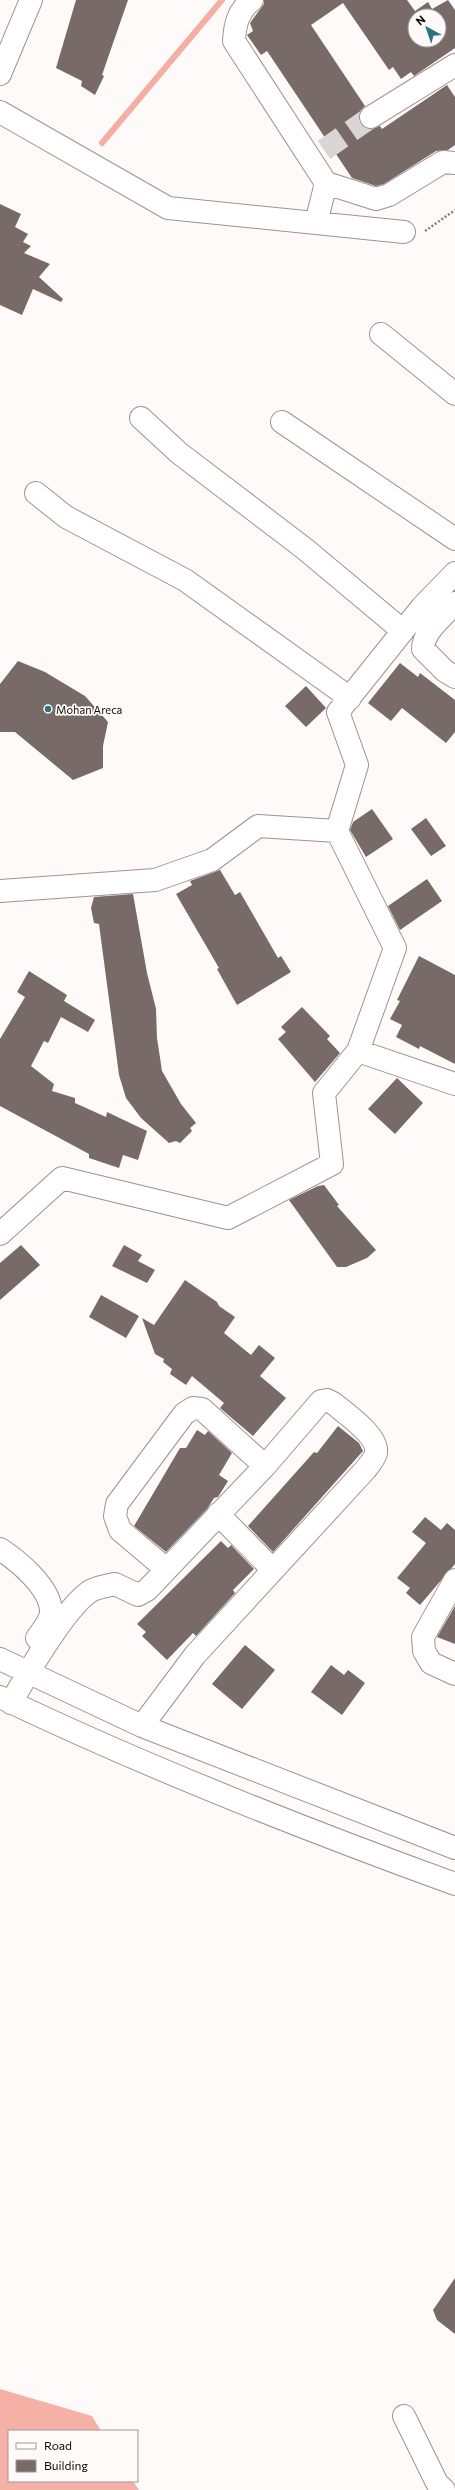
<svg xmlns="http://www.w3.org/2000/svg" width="455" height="2490" viewBox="0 0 455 2490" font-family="Commissioner,sans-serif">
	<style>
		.forest { fill: #f6b1a6 }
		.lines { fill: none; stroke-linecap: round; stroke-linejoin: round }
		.stream { stroke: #f3afa4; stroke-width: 6 }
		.building { fill: #786a67; fill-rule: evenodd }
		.minor-tunnel { stroke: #dad6d6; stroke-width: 22; stroke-dasharray: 22 11; stroke-linecap: butt }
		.minor-casing { stroke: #a1918e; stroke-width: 24 }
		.path { stroke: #858080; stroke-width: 2.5; stroke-dasharray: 2 2; stroke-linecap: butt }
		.minor { stroke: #fff; stroke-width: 22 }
		.poi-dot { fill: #2b737e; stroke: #fefafa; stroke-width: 1.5 }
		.labels { text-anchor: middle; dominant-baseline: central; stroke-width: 3.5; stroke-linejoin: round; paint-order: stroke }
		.poi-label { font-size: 11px; fill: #110b0a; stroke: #fefafa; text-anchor: start }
	</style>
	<rect width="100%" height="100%" fill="#fefafa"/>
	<path class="forest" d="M0,2389L92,2416L101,2431H9V2481H133L139,2490H0Z"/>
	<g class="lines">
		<path class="stream" d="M102,143L222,0"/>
	</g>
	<path class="building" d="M76,0H128L102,75L104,76L95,95L81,86L82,81L56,68Z
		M264,0H407L415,11L428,2L432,9L448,0L455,10V48L414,76L411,72L401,79L393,67L389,70L343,3L311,25L365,106L360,111L359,117L365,128L372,129L380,126L382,129L447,85L455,97V145L448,150L436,151L384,184L376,186L352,178L267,51L261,55L247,35L253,31L250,23L264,4ZM415,16H439V40H415Z
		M0,204L21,214L15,227L28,234L23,242L31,246L24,253L50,264L39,277L63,299L61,302L33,289L22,315L0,305Z
		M18,661L45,672L85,696L108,722L103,746V768L73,780L15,732H0V684Z
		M400,663L418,677L420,673L455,700V732L446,743L402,708L391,721L368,703Z
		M306,686L326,708L306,727L285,706Z
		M372,809L393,839L366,857L350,830L353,822Z
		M426,818L446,846L431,856L411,829Z
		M220,870L235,895L240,892L278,958L281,956L291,972L237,1005L217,969L219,968L176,894L192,885L190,881Z
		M427,879L442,901L400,930L388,906Z
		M133,894L147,973L156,1009L157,1038L162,1071L181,1104L196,1123L190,1128L192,1131L180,1143L176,1141L169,1143L141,1118L126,1098L119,1075L99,924L94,923L91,908L94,897Z
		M419,956L455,975V1064L420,1046L419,1049L396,1037L402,1025L390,1019L400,1001L397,1000Z
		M29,971L67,995L64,1001L95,1020L88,1032L61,1017L48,1043L44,1041L31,1066L54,1084L52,1091L75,1098V1103L106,1117L107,1112L147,1131L138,1160L123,1155L119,1168L89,1158V1154L0,1106V1039L25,997L17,992Z
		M302,1007L330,1036L327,1039L340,1053L315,1082L278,1039L286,1032L281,1027Z
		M397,1078L423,1103L395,1134L368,1109Z
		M324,1185L339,1205L337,1206L376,1250L367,1258L346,1267H337L289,1200L318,1186Z
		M21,1245L40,1265L0,1300V1263Z
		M124,1245L142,1255L138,1261L155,1270L147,1283L112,1266Z
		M185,1280L217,1302L219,1306L235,1317L224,1333L251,1355L259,1345L275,1358L260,1376L286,1398L253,1436L220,1408L224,1403L192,1376L186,1385L170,1374L172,1369L163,1362L164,1359L155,1354L142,1318L154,1325Z
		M101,1295L139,1316L126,1338L89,1317Z
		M338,1426L359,1443L363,1451L273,1552L248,1526L314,1452L317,1453Z
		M197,1430L205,1435L208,1431L232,1453L219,1475L228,1481L218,1497L214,1498L207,1509L166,1552L134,1526L180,1448H186Z
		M425,1517L441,1530L447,1523L455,1530V1564L420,1605L406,1593L410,1588L397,1578L426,1543L412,1532Z
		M221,1541L228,1548L231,1545L254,1569L233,1590L235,1593L196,1636L193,1633L167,1660L142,1636L146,1632L137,1624Z
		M455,1606V1644L437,1637Z
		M245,1645L275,1670L242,1709L212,1684Z
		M331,1665L344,1675L348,1670L365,1683L342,1715L311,1692Z
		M455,2278V2334L437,2320L433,2310Z"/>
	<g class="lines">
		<path class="minor-tunnel" d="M324,150L371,117"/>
		<defs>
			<path id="minor" d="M252,0C238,11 235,24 234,41L326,183L376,199L389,195L443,162L455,163
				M0,74L31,0
				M0,112L168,208L404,232
				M371,117L455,65
				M316,223L326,183
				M381,334L455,394
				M141,418L179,453L305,549L403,631
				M282,422L455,539
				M36,493L66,517L185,580L350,698
				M455,573L422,607L338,712L357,765L337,831L395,948L358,1051L455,1084
				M455,603C444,616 423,631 423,649L445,671L455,677
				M0,891L155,880L212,860L258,826L337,831
				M0,1234L62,1178L228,1218L332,1164L324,1093L358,1051
				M218,1514L273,1570
				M0,1549C18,1561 49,1586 51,1610C52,1619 42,1631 37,1638
				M166,1569L120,1530L115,1516L117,1504L184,1414L193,1408L202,1409L265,1466
				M455,1580L423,1637L424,1651L431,1663L455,1674
				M0,1659L142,1726L455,1848
				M0,1697C148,1768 301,1828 455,1884
				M11,1703C27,1674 64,1610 89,1592C96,1587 107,1586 115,1584L138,1595L147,1590L265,1466L321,1401L327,1400L333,1403C345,1413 379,1436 376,1453C375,1458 369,1465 366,1469L195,1655L142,1726
				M404,2416L437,2483L444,2490"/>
		</defs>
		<use href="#minor" class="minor-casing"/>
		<path class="path" d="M425,231L455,210"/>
		<use href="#minor" class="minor"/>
	</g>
	<circle class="poi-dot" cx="48" cy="709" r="4"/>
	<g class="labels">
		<g class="poi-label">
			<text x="56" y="709">Mohan Areca</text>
		</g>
	</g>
	<rect x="8" y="2430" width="130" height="52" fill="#fefafa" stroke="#9f9a9a"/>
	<rect x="16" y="2443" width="20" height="6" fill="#ffffff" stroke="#9f9a9a"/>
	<text x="44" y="2450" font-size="12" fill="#110b0a">Road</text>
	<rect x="16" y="2460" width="20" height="12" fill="#786a67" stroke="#9f9a9a"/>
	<text x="44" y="2470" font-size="12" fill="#110b0a">Building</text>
	<g transform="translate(427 28) rotate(320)"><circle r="19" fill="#fefafa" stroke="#9f9a9a"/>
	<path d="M0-3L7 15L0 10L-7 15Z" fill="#2b737e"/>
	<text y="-6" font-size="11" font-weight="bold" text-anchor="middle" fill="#110b0a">N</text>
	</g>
</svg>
